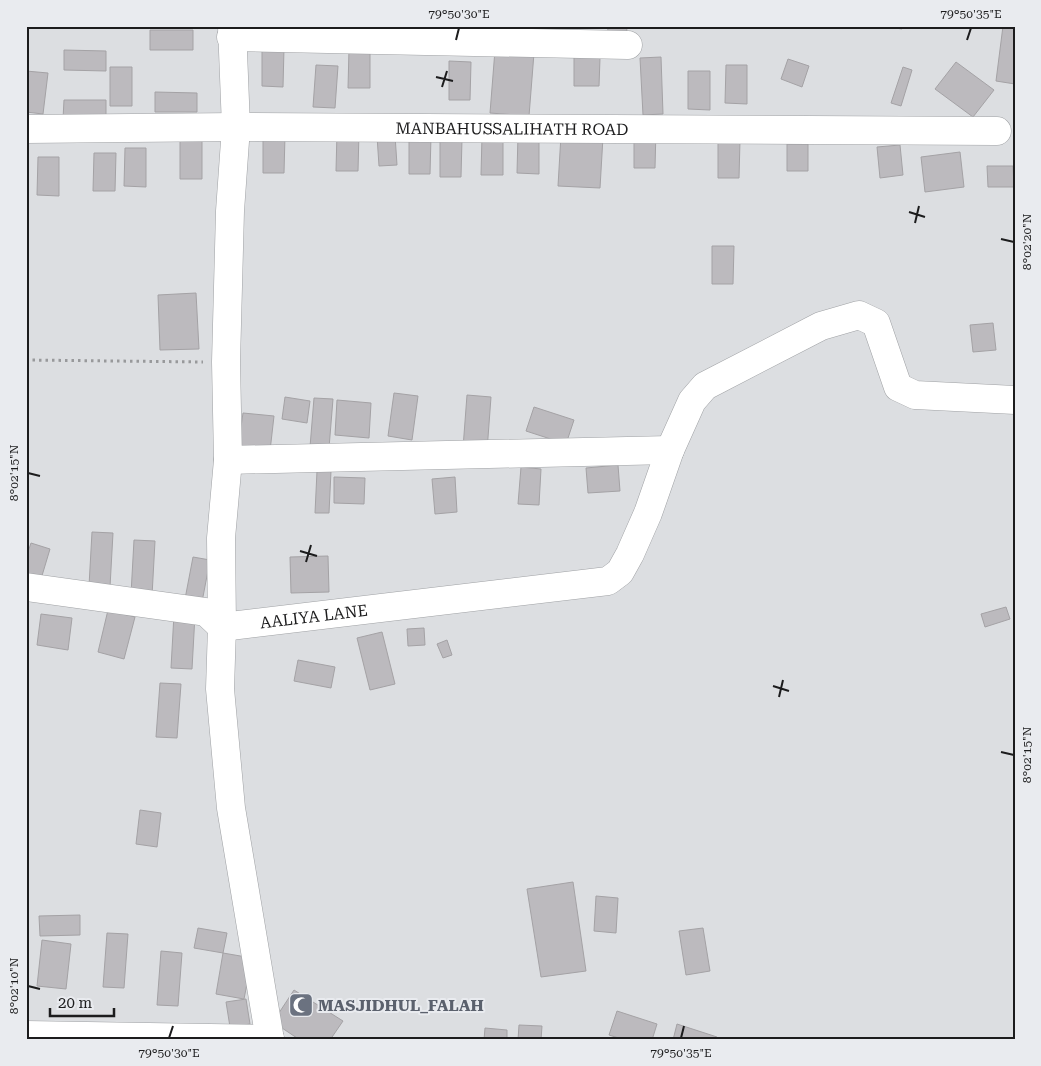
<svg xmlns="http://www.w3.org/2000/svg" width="1041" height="1066" viewBox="0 0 1041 1066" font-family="'Roboto Serif',serif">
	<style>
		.building { fill: #bcbabe; stroke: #a4a2a5 }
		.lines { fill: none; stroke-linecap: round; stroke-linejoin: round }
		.minor-casing { stroke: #9fa1a4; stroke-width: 29 }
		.path { stroke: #98999b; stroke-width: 3; stroke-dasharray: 2.5 4; stroke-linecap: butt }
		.minor { stroke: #fff; stroke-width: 28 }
		.ticks { fill: none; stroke: #1c1c1d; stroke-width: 2 }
		.labels { text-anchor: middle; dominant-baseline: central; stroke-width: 4; stroke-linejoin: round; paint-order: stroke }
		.street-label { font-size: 16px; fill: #1c1c1d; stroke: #e9ebef }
		.worship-label { font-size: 16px; font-weight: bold; fill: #5b616d; stroke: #e9ebef; text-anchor: start }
		.neatline { fill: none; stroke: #1c1c1d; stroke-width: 2 }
		.ticks-label { font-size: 12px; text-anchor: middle; fill: #1c1c1d }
	</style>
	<rect width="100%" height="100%" fill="#dcdee1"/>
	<path class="building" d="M608,26H627L626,44H607Z
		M881,26H902V29Z
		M1003,26H1015V84L996,81Z
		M150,30H193V50H150Z
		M262,48H284L283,87L262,86Z
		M349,49L370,50V88H348Z
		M64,50L106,51V71L64,70Z
		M495,50L534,53L529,116L490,113Z
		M574,57L600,58L599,86H574Z
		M661,57L663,114L643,115L640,58Z
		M788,59L809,66L802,87L781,79Z
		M449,61L471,62L470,100H449Z
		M956,62L994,90L973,117L935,89Z
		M316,65L338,66L335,108L313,107Z
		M726,65H747V104L725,103Z
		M110,67H132V106H110Z
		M903,67L912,70L901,106L891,103Z
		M26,71L48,73L43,114L26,112Z
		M688,71H710V110L688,109Z
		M155,92L197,93V112H155Z
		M64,100H106V119H63Z
		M634,129H656L655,168H634Z
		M337,132H359L358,171H336Z
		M263,134L285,135L284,173H263Z
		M395,135L397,165L379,166L377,136Z
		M409,135L431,136L430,174H409Z
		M518,135H539V174L517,173Z
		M561,135L603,137L600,188L558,186Z
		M482,136H503V175H481Z
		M440,138L462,139L461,177H440Z
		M718,139L740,140L739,178H718Z
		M180,140L202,141V179H180Z
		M787,144H808V171H787Z
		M900,145L903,175L880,178L877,147Z
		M125,148H146V187L124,186Z
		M960,152L964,187L925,192L921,157Z
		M94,153H116L115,191H93Z
		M38,157H59V196L37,195Z
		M987,166H1013L1014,187H988Z
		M712,246H734L733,284H712Z
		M196,293L199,349L160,350L158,295Z
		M993,323L996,350L973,352L970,325Z
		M394,393L418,396L412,440L388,436Z
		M467,395L491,397L487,451L463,448Z
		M285,397L310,401L307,423L282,419Z
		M314,398L333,399L329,448L310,447Z
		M337,400L371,403L369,438L335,435Z
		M534,407L574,420L566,444L526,431Z
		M243,413L274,416L270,451L238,448Z
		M618,465L620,491L588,493L586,468Z
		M521,467L541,469L539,505L518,504Z
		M317,471H331L329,513H315Z
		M334,477L365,478L364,504L334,503Z
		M455,477L457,512L435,514L432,479Z
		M92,532L113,533L110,587L89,586Z
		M134,540L155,541L152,596L131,594Z
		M31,543L50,549L41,579L26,575V558Z
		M328,556L329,592L291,593L290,557Z
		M193,557L210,560L202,602L185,599Z
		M1006,607L1010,619L985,627L981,614Z
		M108,610L135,617L124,659L98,652Z
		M41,614L72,618L68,650L37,645Z
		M174,614L195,615L192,669L171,668Z
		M424,628L425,645L408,646L407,629Z
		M382,632L395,684L370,690L357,638Z
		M447,640L452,655L443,658L437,644Z
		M298,660L335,667L331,688L294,681Z
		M160,683L181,684L177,738L156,737Z
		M140,810L161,813L157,847L136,844Z
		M573,882L586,971L541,977L527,889Z
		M596,896L618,898L616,933L594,931Z
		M80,915V935L40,936L39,916Z
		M198,928L227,933L223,953L194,948Z
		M703,928L710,971L686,975L679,931Z
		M107,933L128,934L124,988L103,987Z
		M42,940L71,944L66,989L37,986Z
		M161,951L182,953L178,1006L157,1005Z
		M223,953L252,958L244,999L216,994Z
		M294,990L343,1021L330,1040H300L273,1022Z
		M246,999L250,1024L230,1027L226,1002Z
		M617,1011L657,1024L652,1040H625L609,1035Z
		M677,1024L717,1037L716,1040H673Z
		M519,1025L542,1026L541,1040H518Z
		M485,1028L507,1030V1040H484Z"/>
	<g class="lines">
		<defs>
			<g id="minor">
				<path d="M232,26L236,127L230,211L226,362L228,460L221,538L222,627L220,689L231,808L270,1040"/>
				<path d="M231,37L628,45"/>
				<path id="s1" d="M26,129L236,127L997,131"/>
				<path d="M228,460L670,450"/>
				<path id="s2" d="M26,587L206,612L222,627L608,581L620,572L630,554L648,513L670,450L692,401L705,386L821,326L859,315L876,323L898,387L915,395L1015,400"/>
				<path d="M26,1035L270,1039"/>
			</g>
		</defs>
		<use href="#minor" class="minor-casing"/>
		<path class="path" d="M26,360L203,362"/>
		<use href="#minor" class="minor"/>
	</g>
	<path class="ticks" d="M456,40L459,28M967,40L971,28M436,77L453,81M442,87L447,71M909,212L925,217M915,223L919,206M1001,239L1014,242M28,473L40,476M300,551L317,556M306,562L311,545M773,686L789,691M779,697L783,680M1001,752L1014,755M28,986L40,989M169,1038L173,1026M681,1038L684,1026"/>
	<defs>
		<symbol id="mosque-square" viewBox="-11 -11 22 22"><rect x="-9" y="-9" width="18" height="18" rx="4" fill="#6b7280" stroke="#e9ebef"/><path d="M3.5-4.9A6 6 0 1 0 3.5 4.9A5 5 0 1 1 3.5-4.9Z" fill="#fff"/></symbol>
	</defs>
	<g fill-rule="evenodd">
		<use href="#mosque-square" x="287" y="991" width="28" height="28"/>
	</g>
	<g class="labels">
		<g class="street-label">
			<text stroke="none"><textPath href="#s1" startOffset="486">MANBAHUSSALIHATH ROAD</textPath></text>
			<text stroke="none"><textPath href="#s2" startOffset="296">AALIYA LANE</textPath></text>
		</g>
		<g class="worship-label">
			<text x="318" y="1005">MASJIDHUL_FALAH</text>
		</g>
	</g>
	<rect width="1041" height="1066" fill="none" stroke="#e9ebef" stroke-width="55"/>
	<path d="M50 1008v8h64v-8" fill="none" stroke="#1c1c1d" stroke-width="2.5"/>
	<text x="58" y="1008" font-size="15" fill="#1c1c1d" stroke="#e9ebef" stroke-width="4" paint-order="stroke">20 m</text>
	<rect x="28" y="28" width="986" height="1010" class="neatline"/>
	<g class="ticks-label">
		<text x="459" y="18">79°50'30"E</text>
		<text x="971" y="18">79°50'35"E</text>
		<text transform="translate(1027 242) rotate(-90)" y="4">8°02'20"N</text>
		<text transform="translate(14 473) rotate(-90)" y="4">8°02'15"N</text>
		<text transform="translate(1027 755) rotate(-90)" y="4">8°02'15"N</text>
		<text transform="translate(14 986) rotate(-90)" y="4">8°02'10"N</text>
		<text x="169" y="1057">79°50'30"E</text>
		<text x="681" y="1057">79°50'35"E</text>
	</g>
</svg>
